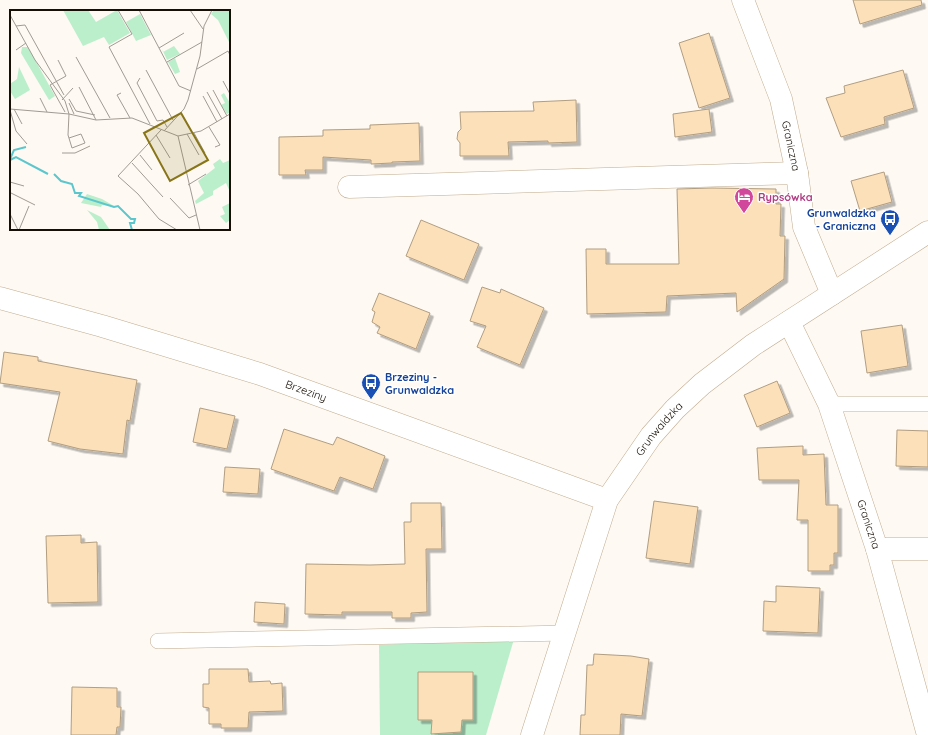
<svg xmlns="http://www.w3.org/2000/svg" width="928" height="735" viewBox="0 0 928 735" font-family="Quicksand,sans-serif">
	<style>
		.green { fill: #bbefcc }
		.building { fill: #fbe0b9; stroke: #b29d7f; filter: url(#shadow) }
		.lines { fill: none; stroke-linecap: round; stroke-linejoin: round }
		.service-casing { stroke: #c1ac8e; stroke-width: 16 }
		.minor-casing { stroke: #c1ac8e; stroke-width: 23 }
		.tertiary-casing { stroke: #c1ac8e; stroke-width: 23 }
		.service { stroke: #fff; stroke-width: 15 }
		.minor { stroke: #fff; stroke-width: 22 }
		.tertiary { stroke: #fff; stroke-width: 22 }
		.labels { text-anchor: middle; dominant-baseline: central; stroke-width: 3; stroke-linejoin: round; paint-order: stroke }
		.street-label { font-size: 11px; fill: #160f05; stroke: #fff }
		.hotel-label { font-size: 11px; font-weight: bold; fill: #b23c85; stroke: #fff; text-anchor: start }
		.transit-label { font-size: 11px; font-weight: bold; fill: #164399; stroke: #fff; text-anchor: end }
		.inset-river { fill: none; stroke: #5bc7cc; stroke-width: 2 }
		.inset-road { fill: none; stroke: #a19b94; stroke-width: 1 }
		.view { fill: #887518; fill-opacity: 0.15; stroke: #887518; stroke-width: 2 }
		.inset-edge { fill: none; stroke: #160f05; stroke-width: 2 }
	</style>
	<defs>
		<filter id="shadow"><feDropShadow dx="3.5" dy="3.5" stdDeviation="0" flood-color="#0004"/></filter>
	</defs>
	<rect width="100%" height="100%" fill="#fef9f3"/>
	<path class="green" d="M514,639L486,735H380L379,645Z"/>
	<path class="building" d="M853,0H921L922,5L860,24Z
		M709,33L730,98L699,108L679,43Z
		M903,70L914,108L884,117L885,124L841,137L826,98L845,93L844,86Z
		M576,100L577,142L548,143V141L508,142L509,156H460V143L457,139L458,132L461,129L460,112L534,111L533,102Z
		M709,109L712,132L675,137L673,114Z
		M419,123L420,161L392,162V163L371,164V160L323,157V170H305L306,175H279V137L323,136V130L370,129V125Z
		M884,172L892,202L860,211L851,181Z
		M712,188L776,189V204H781L780,236H785L784,279L737,312L736,293L667,296L666,312L587,314L586,249H606V264H679L677,189Z
		M421,220L479,244L464,280L406,256Z
		M482,287L500,293L501,289L544,308L520,365L477,347L486,326L470,321Z
		M379,293L430,313L416,349L377,333L380,327L372,322L375,312L372,310Z
		M902,325L908,366L867,373L861,331Z
		M4,352L38,357V361L137,380L130,421L127,420L123,454L80,449L48,441L60,392L0,383Z
		M777,381L790,413L757,427L744,395Z
		M200,408L235,416L227,449L193,442Z
		M284,429L333,445L337,437L385,456L373,489L340,477L334,491L271,469Z
		M897,430L928,431V467L896,466Z
		M803,446V455L824,454L826,505H838V553H834V565H830V571H808V520H797L799,480H759L757,448Z
		M225,467L260,469L258,494L223,492Z
		M654,501L698,507L690,564L646,558Z
		M411,503H441L442,549H426L427,612L411,613V618H392V612H342V615L305,614L306,564L370,565L405,564L404,522H411Z
		M81,535V543L97,542L98,602L48,603L46,536Z
		M776,586L820,588L818,633L763,631L764,601L776,602Z
		M255,602L285,604L284,624L254,622Z
		M594,654L631,656L649,659L642,716L621,714L620,735H580L581,715H585L587,665H593Z
		M209,669H248L249,682L270,681L271,684L282,683L283,711L249,712L248,728H221V724H209V708L203,707V684H209Z
		M418,672H473V720H462L461,732L431,734L432,720H418Z
		M72,687L117,688V707H121L120,727H117L116,735H71Z"/>
	<g class="lines">
		<defs>
			<path id="service" d="M829,404H928
				M158,641L566,633"/>
			<g id="minor">
				<path id="s1" d="M743,0L781,99L797,173L804,227L832,294"/>
				<path d="M349,187L797,173"/>
				<path id="s2" d="M0,298L102,326L260,374L607,500"/>
				<path id="s3" d="M789,322L829,404L877,549L928,735"/>
				<path d="M877,549H928"/>
			</g>
			<g id="tertiary">
				<path id="s4" d="M532,735L607,500L651,436L675,409L702,384L753,345L928,232"/>
			</g>
		</defs>
		<use href="#service" class="service-casing"/>
		<use href="#minor" class="minor-casing"/>
		<use href="#tertiary" class="tertiary-casing"/>
		<use href="#service" class="service"/>
		<use href="#minor" class="minor"/>
		<use href="#tertiary" class="tertiary"/>
	</g>
	<defs>
		<symbol id="hotel-pin" viewBox="-11 -11 22 30"><path d="M0 17L-7.5 6A9.5 9.5 0 1 1 7.5 6Z" fill="#d1479c" stroke="#fff"/><path d="M-6-4.5h1.5V1H6V5H4.5V3h-9V5H-6ZM-4 0a1.8 1.8 0 1 1 3.6 0ZM.5 0V-2.5h3Q6-2.5 6 0Z" fill="#fff"/></symbol>
		<symbol id="bus-pin" viewBox="-11 -11 22 30"><path d="M0 17L-7.5 6A9.5 9.5 0 1 1 7.5 6Z" fill="#1a4fb4" stroke="#fff"/><path d="M-5-6H5V4H4V6H2V4H-2V6H-4V4H-5ZM-3.5-4V0h7V-4ZM-3.5 1.2v1.5H-2V1.2ZM2 1.2v1.5H3.5V1.2Z" fill="#fff"/></symbol>
	</defs>
	<g fill-rule="evenodd">
		<use href="#hotel-pin" x="733" y="186" width="22" height="30"/>
		<use href="#bus-pin" x="879" y="208" width="22" height="30"/>
		<use href="#bus-pin" x="360" y="372" width="22" height="30"/>
	</g>
	<g class="labels">
		<g class="street-label">
			<text stroke="none"><textPath href="#s1" startOffset="154">Graniczna</textPath></text>
			<text stroke="none"><textPath href="#s2" startOffset="320">Brzeziny</textPath></text>
			<text stroke="none"><textPath href="#s4" startOffset="335">Grunwaldzka</textPath></text>
			<text stroke="none"><textPath href="#s3" startOffset="218">Graniczna</textPath></text>
		</g>
		<g class="hotel-label">
			<text x="758" y="197">Rypsówka</text>
		</g>
		<g class="transit-label">
			<text x="876" y="213">Grunwaldzka<tspan x="876" dy="13">- Graniczna</tspan></text>
			<text x="385" y="377" text-anchor="start">Brzeziny -<tspan x="385" dy="13">Grunwaldzka</tspan></text>
		</g>
	</g>
	<g transform="translate(10 10)">
		<rect width="220" height="220" fill="#fef9f3"/>
		<path d="M53,0H78L86,12L107,0L120,23L99,35L94,27L73,36ZM204,0H220L219,32L208,10L201,4ZM130,4L141,25L126,31L116,12ZM164,36L170,44L157,50L152,39L153,42ZM12,37H18L45,86L39,90L11,43ZM165,48L170,62L165,64L158,52ZM9,57L20,80L5,89L0,81V74L7,69ZM214,83L220,93V102L217,104L211,95L215,93L211,85ZM210,149L213,153L220,150V182L216,173L203,181V185L186,194L185,191L194,183L188,171L205,158L203,154ZM77,184L92,189L104,196L92,195L91,197L71,193ZM220,193V210L216,213L210,206L215,204L212,197ZM77,200L91,207L100,220H89L87,212Z" fill="#bbefcc"/>
		<path class="inset-river" d="M0,149L4,140L16,137M0,150L6,147L38,164M44,164L51,171L62,174L65,183H71L69,186L104,197L108,196L121,209H125L124,213H120L122,220"/>
		<path class="inset-road" d="M108,0L122,24L99,37L140,114M129,0L169,76L181,81M180,0L193,19M0,5L25,50L55,91L59,104M6,16L15,15L54,85M149,38L174,23M6,40L16,33M66,47L100,108M48,50L56,66L40,75L55,102M157,52L192,32M187,59L218,41L220,45M136,60L163,110M130,68L127,73L147,111L153,110L157,117M213,71L220,84M69,77L86,110M203,80L217,106M197,82L212,109M111,83L107,85L120,108M193,86L207,112M30,88L37,102M59,89L66,101L85,105M52,90L63,78M59,93L64,104M0,99L59,104L86,110L122,108L168,126L191,121L220,104M4,99L12,114M0,100L6,121L17,134M199,117L210,135L205,137M151,120L108,166L128,184L149,209L167,220M154,121L174,99L178,90L190,46L194,16L202,0M184,123L195,143M177,124L189,145M146,125L160,148M168,126L190,220M59,128L71,124L75,133L62,138L58,125L59,104M52,143H65L80,136M130,145L142,160M122,153L153,187M0,172L14,176M178,175L196,164M0,179V193M1,183L25,195M160,188L179,208L186,205M0,204L8,220M9,220L19,196"/>
		<path class="view" d="M171,103L198,150L160,171L134,123Z"/>
		<rect width="220" height="220" class="inset-edge"/>
	</g>
</svg>
